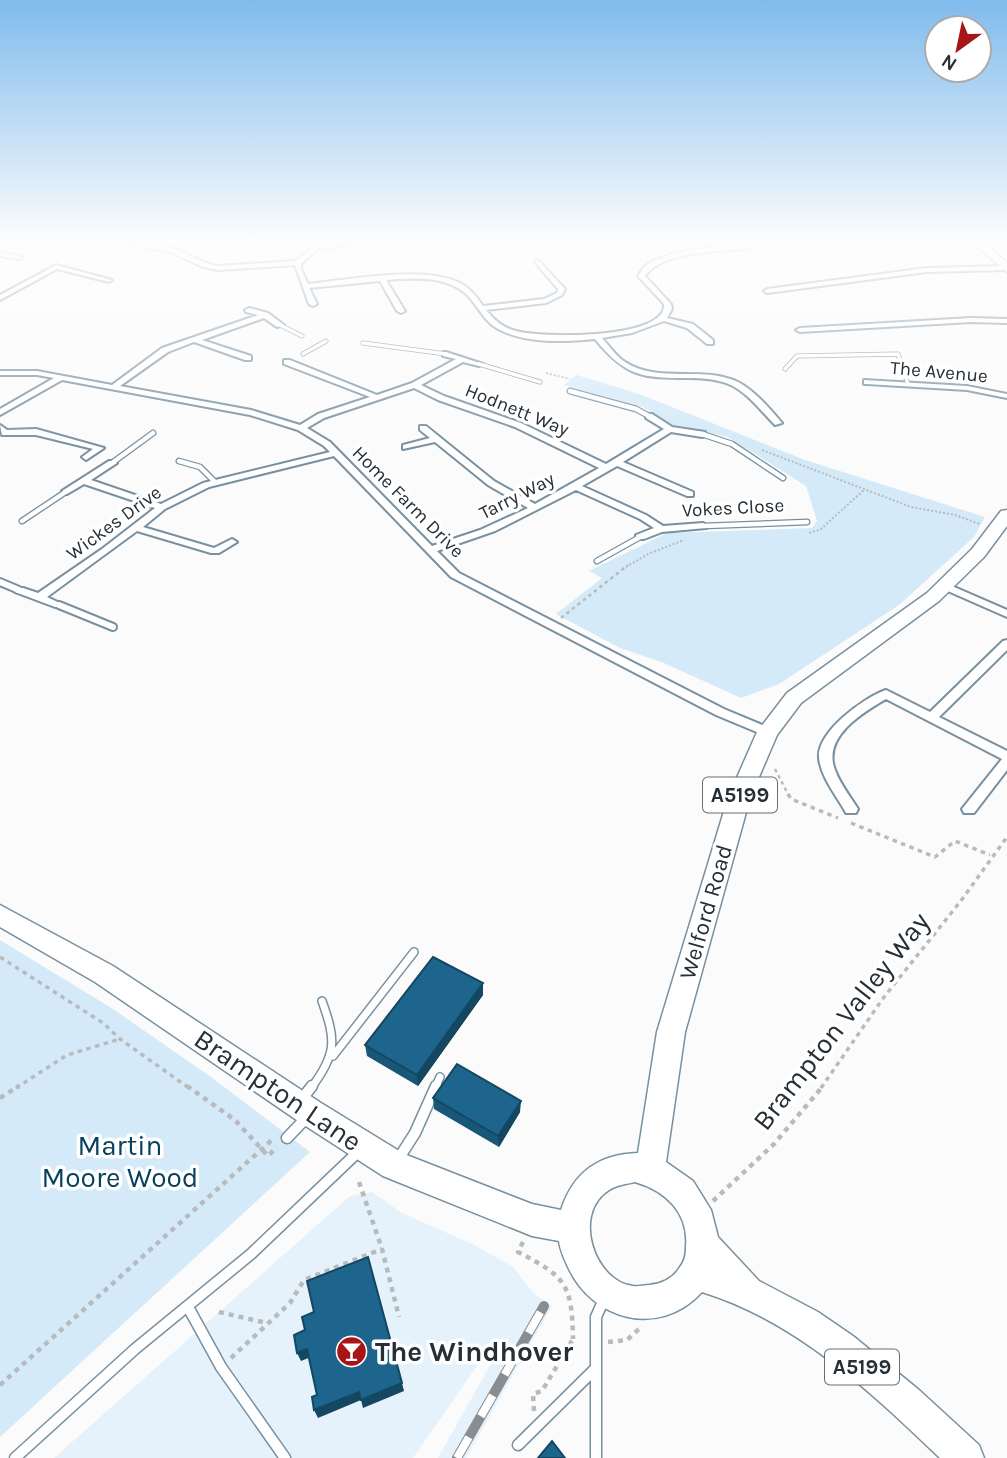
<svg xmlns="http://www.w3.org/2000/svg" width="1007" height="1458" viewBox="0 0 1007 1458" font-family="Karla,sans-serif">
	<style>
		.built { fill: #e5f2fb }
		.green { fill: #d4eaf8 }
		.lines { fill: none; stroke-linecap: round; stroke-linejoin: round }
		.service-far4-casing { stroke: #7890a0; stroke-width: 5 }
		.service-far3-casing { stroke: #7890a0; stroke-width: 7 }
		.service-far2-casing { stroke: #7890a0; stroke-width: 10 }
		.service-far1-casing { stroke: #7890a0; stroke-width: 10 }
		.service-casing { stroke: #7890a0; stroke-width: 13 }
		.minor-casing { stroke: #7890a0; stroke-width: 4 }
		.primary-casing { stroke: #7890a0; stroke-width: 3 }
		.path-far3 { stroke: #b8bbbd; stroke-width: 2; stroke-dasharray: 2 2; stroke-linecap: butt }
		.path-far2 { stroke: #b8bbbd; stroke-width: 2.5; stroke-dasharray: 3.5 3.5; stroke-linecap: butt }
		.path-far1 { stroke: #b8bbbd; stroke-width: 3.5; stroke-dasharray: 4.5 4.5; stroke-linecap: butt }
		.path { stroke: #b8bbbd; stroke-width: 4.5; stroke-dasharray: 5 5; stroke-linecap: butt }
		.service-far4 { stroke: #fff; stroke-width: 3.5 }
		.service-far3 { stroke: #fff; stroke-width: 4.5 }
		.service-far2 { stroke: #fff; stroke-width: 6 }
		.service-far1 { stroke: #fff; stroke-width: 7 }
		.service { stroke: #fff; stroke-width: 10 }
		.minor { fill: #fff; fill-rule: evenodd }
		.primary { fill: #fff; fill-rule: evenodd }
		.rail-casing { stroke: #878d90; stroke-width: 10 }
		.rail { stroke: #fff; stroke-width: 8; stroke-dasharray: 24; stroke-linecap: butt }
		.wall { fill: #195778 }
		.shaded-wall { fill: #144762 }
		.building { fill: #1d658c; stroke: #144762; stroke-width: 2 }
		.labels { text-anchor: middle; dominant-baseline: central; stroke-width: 7; stroke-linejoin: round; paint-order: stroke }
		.far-street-label { font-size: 19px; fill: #252f35; stroke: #fff }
		.shield { fill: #fff; stroke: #666d72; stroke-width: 2 }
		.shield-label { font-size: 21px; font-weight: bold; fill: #252f35 }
		.street-label { font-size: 23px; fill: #252f35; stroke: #fff }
		.near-street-label { font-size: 28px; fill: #252f35; stroke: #fff }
		.near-park-label { font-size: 28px; fill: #08415e; stroke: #fff }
		.near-poi-label { font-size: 28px; font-weight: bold; fill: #252f35; stroke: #fff; text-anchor: start }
	</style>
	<rect width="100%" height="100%" fill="#fbfbfb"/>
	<path class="built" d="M372,1192L402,1213L474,1245L512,1266L535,1295L552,1306L466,1458H438L492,1362L481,1360L413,1458H54L350,1196Z"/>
	<path class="green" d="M577,375L642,395L805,460L985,517L974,537L899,605L779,684L741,698L664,663L620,648L556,614L602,578L589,571L667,533L812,528L817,521L806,486L728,437L674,426L643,407L564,385Z
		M0,940L113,1009L211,1077L310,1152L0,1437Z"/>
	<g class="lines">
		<defs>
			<path id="service-far4" d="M280,325L302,336
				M363,343L446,354
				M303,354L326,341
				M479,364L540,382
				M785,369L797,356L898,354L908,384"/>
			<path id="service-far3" d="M570,391L636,409L649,416
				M702,434L732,444L783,478
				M179,461L200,467L215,482
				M112,463L153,433
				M22,521L67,491
				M703,526L807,522
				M597,561L640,537"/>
			<path id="service-far2" d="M0,582L19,590
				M59,605L113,627"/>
			<path id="service-far1" d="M333,1056L414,952
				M311,1088C337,1054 336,1040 322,1001
				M435,1088L440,1077"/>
			<path id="service" d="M301,1100L312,1086
				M287,1138L307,1117
				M399,1158L415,1133L436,1086
				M188,1307L221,1367L285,1458
				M518,1445L594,1370
				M15,1458L135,1349L251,1254L358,1152
				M596,1458V1317L605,1297"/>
			<path id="minor" d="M119,243C137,243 158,243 175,249C190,254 202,263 217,266L296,261L313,246L308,243H363L328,248L320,247L301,264V269L308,284C349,280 423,265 460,283C470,288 477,297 483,306L544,299L557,293L558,289L535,262L538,260L565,289L562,295L546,303L486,310C494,320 503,328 516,331C540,338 667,340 664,304L638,276C640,273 642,270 644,267C665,248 745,243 774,243C740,255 667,245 645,276L671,304L672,309L667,318L693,324L713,340V344H707L687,328L664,321L632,333L602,338C609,346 616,356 625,362C659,384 702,365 738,382C755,391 770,409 782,423L775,425C761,411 749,394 731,385C718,379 703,378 689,378C642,378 626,377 595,339C564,342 527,344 498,329C485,322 479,308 469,297C449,275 413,278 386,280L405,311L401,313L397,311L380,281L309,288L317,304L313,306L309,304L295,265L217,270L201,266L170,252Z
				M0,252L23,257L20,259L0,256Z
				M56,265L112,280L109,282L57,269L0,300V295Z
				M1007,266L1006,270L927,272L767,293L764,291L767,289L927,268Z
				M249,308L268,313L284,325L277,327L264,318L202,340L251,356V360H245L194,342L168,352L120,386L251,410L300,425L318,414L370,397L284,364V360H290L377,395L412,383L456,359L443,356V352H446L483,364L479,366L463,362L421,385L444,396L521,423L606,464L664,429L646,418V414H652L672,427L705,432V436L702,437L671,432L623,462L693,492V496H687L617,466L582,486L646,515L663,526L703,523L708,526L706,528L662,532L644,539H636V535L654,528L640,519L576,490L495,531L437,551L459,573L724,709L772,729L774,732L772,735H764L716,715L451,577L334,456L209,487L165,509L143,527L214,548L232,539L237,542L219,553H211L137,531L47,597L64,605L63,607H55L15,592L14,590L15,588H23L38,593L102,549L155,508L84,484L67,494L62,491L109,461H115L117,463L91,480L161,504L203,483L330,452L324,446L298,430L250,415L62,380L0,415V409L54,378L37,375H0V371H37L112,385L162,348L258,315L246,312L245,310ZM414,388L438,400L515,427L599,468L535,504L494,481L426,426H420V430L430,438L403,445V449L435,442L488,485L528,508L480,530L432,546L330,442L307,428L324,418Z
				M971,318L1007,319V323L971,322L800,332L796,330L800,328Z
				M864,380L967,386L1007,394V398L967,390L867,384H864Z
				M0,425L7,430L36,429L104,448L86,460L82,457L93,449L36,435H2Z
				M945,583L1007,610V617L941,588L940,586Z
				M1007,640V650L939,717L1007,751V770L974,813H964L962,809L1002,759L886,699C862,713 822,737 835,770C840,784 850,796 858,809L856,813H846C837,796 821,778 819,758C817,732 863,698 886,690L930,712L1003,641Z"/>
			<path id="primary" d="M973,243H985L1007,263V272Z
				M1007,510V526L984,557L939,601L801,703L777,735L750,798L685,1032L666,1162L693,1181L711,1210L718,1237L759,1281L818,1312L853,1336L919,1390L979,1445L984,1458H940C870,1391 796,1321 702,1292C659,1339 592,1320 568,1267C564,1258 560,1250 559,1241L532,1236L383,1176L301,1123L95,982L0,927V905L113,966L321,1103L404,1154L532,1204L561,1210C573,1173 598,1154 638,1153L657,1032L728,798L757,732L787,693L927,593L972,549L1001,511ZM635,1182C666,1191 689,1213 686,1247C686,1254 685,1261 680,1267C673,1279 661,1284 649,1285C644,1285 637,1287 633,1286C595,1282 571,1214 609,1190C616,1185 627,1184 635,1182Z"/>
		</defs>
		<use href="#service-far4" class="service-far4-casing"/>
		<use href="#service-far3" class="service-far3-casing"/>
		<use href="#service-far2" class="service-far2-casing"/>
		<use href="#service-far1" class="service-far1-casing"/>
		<use href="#service" class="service-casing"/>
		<use href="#minor" class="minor-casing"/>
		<use href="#primary" class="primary-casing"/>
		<path class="path-far3" d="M546,373L570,379
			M762,450L911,507L955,515L980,524
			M809,533L821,529L865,489
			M626,567L648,554L684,540"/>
		<path class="path-far2" d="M561,618L628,565
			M775,769L789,796"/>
		<path class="path-far1" d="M788,794L791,799L838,818
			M851,823L935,857L955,841L990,855
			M0,957L103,1023L120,1039L189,1088
			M16,1088L67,1055L120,1039
			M821,1088L884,997L960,902L1007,837"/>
		<path class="path" d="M187,1086L235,1120L268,1156L277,1147
			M0,1098L19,1086
			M359,1182L382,1249L399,1317
			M713,1201L774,1144L823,1086
			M523,1242L518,1252C566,1277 572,1284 573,1339
			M219,1312L267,1323
			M608,1342L627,1340L641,1327
			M231,1358L290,1303L304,1280L382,1249
			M0,1385L273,1139
			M534,1411L533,1394L542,1391L573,1339"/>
		<use href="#service-far4" class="service-far4"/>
		<use href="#service-far3" class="service-far3"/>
		<use href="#service-far2" class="service-far2"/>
		<use href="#service-far1" class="service-far1"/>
		<use href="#service" class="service"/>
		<use href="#minor" class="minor"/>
		<use href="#primary" class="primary"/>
		<defs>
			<path id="rail" d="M457,1458L544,1306"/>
		</defs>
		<use href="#rail" class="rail-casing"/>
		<use href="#rail" class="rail"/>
	</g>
	<path class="wall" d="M483,983V995L418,1086L367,1056L365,1045Z
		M433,1098L520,1112L499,1147L434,1109Z"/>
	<path class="shaded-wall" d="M483,983V995L418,1086L417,1075Z
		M521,1101L520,1112L499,1147L498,1136Z
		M307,1349L311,1357L301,1361L297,1353Z
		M402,1383L404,1391L363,1408L361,1400Z
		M359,1392L361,1400L318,1418L314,1410Z"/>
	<path class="building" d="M433,957L483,983L417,1075L365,1045Z
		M457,1064L521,1101L498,1136L433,1098Z
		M368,1257L402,1383L361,1400L359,1392L314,1410L312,1397L317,1395L307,1349L297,1353L294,1335L305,1330L302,1317L314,1312L307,1281Z
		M552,1441L565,1458H538Z"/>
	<linearGradient id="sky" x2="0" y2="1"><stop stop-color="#7fbbec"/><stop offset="0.54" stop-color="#fdfdfd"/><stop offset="1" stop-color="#fdfdfd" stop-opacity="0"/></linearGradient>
	<rect width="1007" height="448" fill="url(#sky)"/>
	<defs>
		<symbol id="bar-disc" viewBox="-11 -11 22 22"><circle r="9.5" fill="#a81516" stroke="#fff"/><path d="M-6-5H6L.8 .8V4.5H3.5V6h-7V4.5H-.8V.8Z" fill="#fff"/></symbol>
	</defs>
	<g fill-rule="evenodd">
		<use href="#bar-disc" x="334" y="1334" width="35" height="35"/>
	</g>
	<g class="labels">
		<g class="far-street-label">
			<text transform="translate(939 372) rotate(5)">The Avenue</text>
			<text transform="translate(517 410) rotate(22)">Hodnett Way</text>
			<text transform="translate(517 496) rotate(-27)">Tarry Way</text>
			<text transform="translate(408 502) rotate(45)">Home Farm Drive</text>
			<text transform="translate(733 508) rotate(-3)">Vokes Close</text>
			<text transform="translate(114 523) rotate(-36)">Wickes Drive</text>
		</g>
		<g class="shield">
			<rect x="703" y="777.5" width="74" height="35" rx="5"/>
			<rect x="825" y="1349.5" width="74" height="35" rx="5"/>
		</g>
		<g class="shield-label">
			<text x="740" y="795">A5199</text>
			<text x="862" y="1367">A5199</text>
		</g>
		<g class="street-label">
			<text transform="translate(706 912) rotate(-74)">Welford Road</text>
		</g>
		<g class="near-street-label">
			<text transform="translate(841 1021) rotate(-52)">Brampton Valley Way</text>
			<text transform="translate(278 1090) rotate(34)">Brampton Lane</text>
		</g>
		<g class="near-park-label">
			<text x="120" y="1145">Martin<tspan x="120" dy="32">Moore Wood</tspan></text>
		</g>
		<g class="near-poi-label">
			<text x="375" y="1351">The Windhover</text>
		</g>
	</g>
	<g transform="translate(958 49) rotate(213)"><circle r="33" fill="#ffffff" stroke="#a8acae" stroke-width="2"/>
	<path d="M0-5L12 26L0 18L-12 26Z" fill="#a81516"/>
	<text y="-10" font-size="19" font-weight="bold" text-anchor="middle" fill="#252f35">N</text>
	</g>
</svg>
